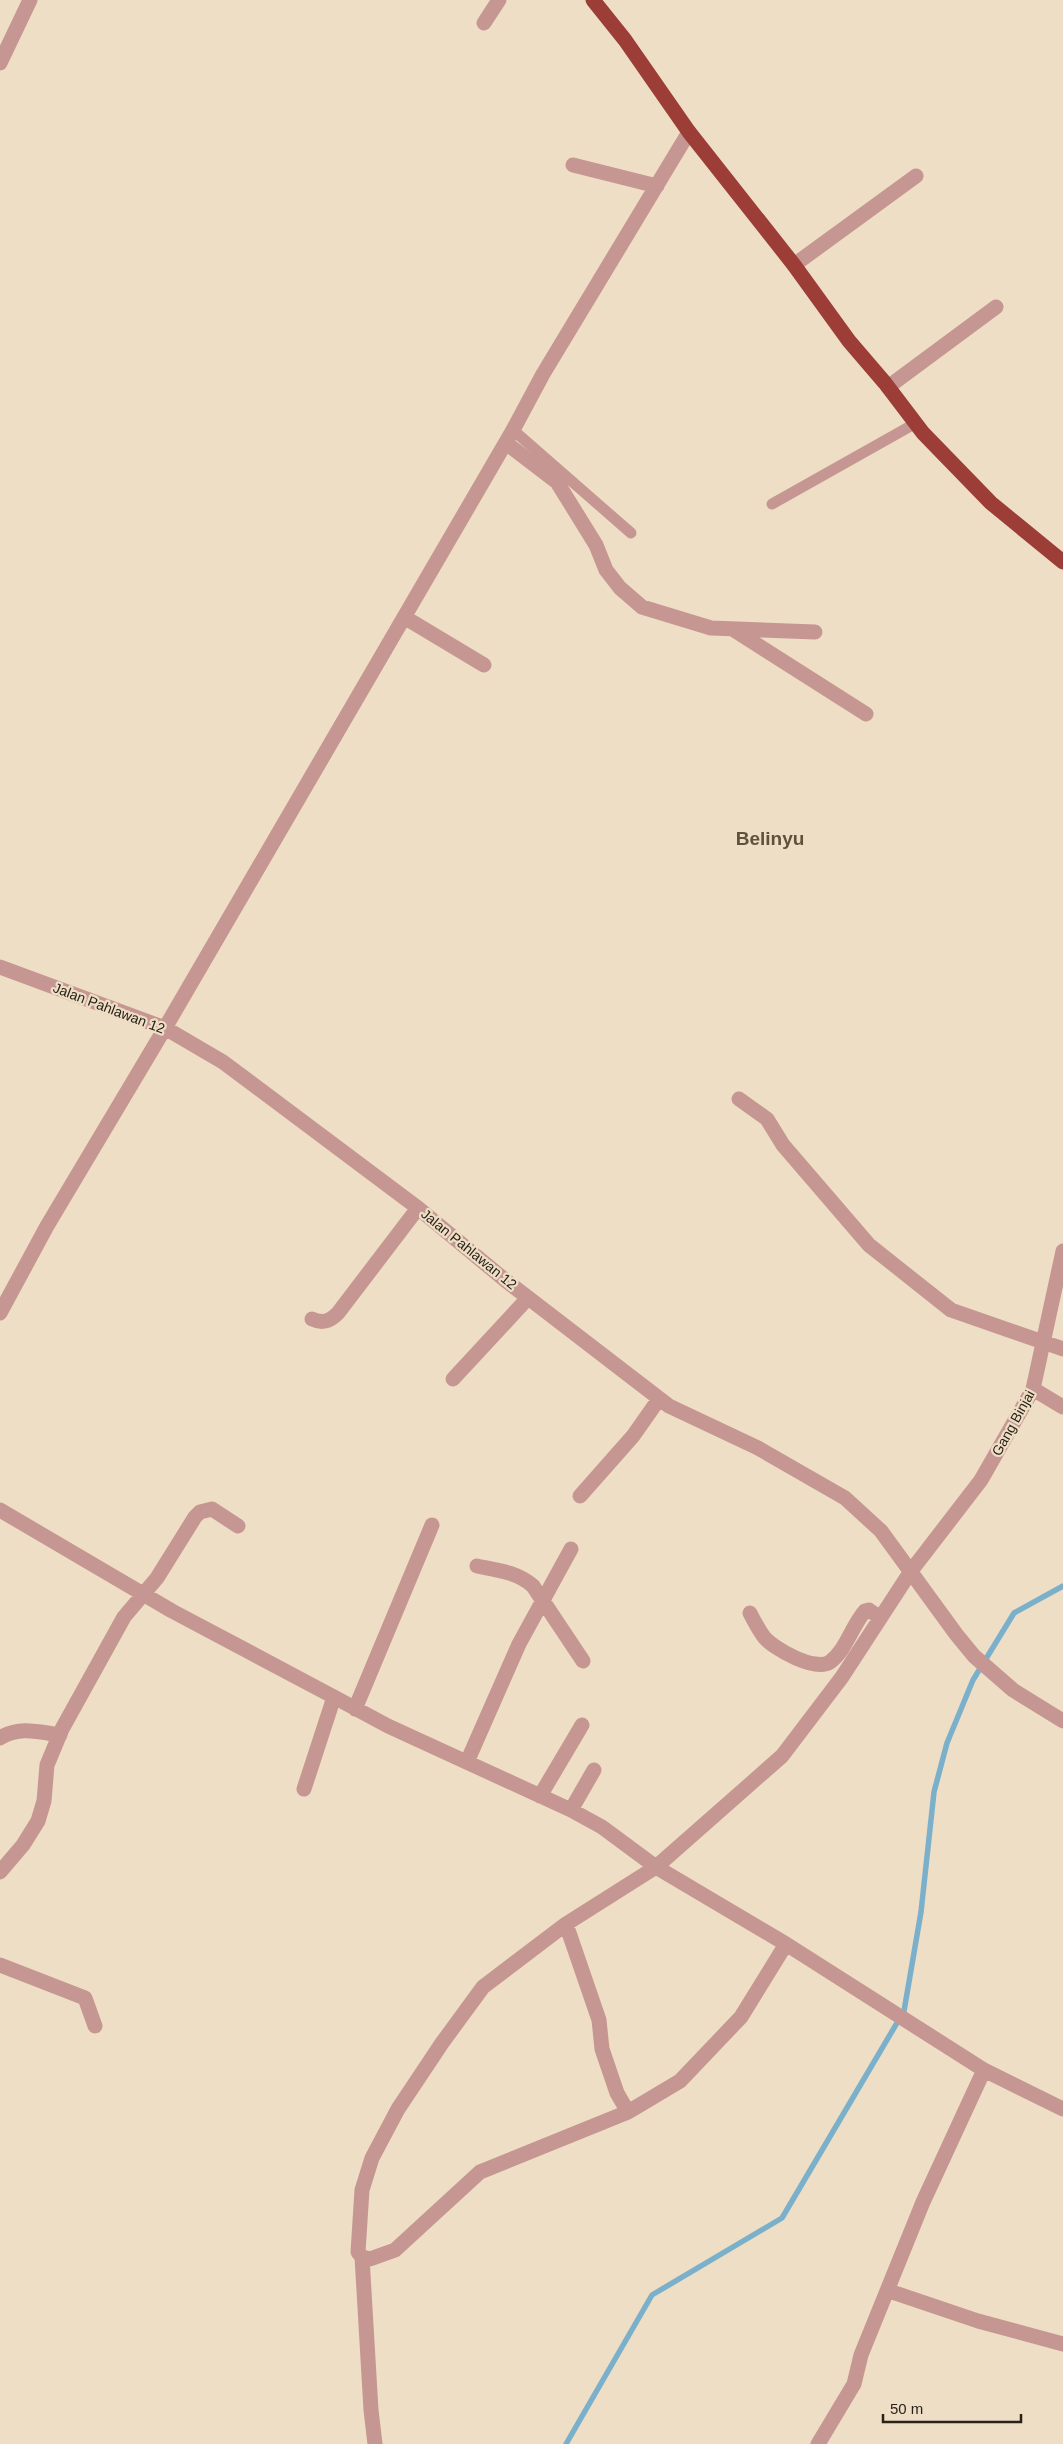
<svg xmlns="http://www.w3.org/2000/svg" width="1063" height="2444" viewBox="0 0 1063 2444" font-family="Helvetica,sans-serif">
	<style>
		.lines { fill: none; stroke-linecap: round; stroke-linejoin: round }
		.stream { stroke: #7bb0cb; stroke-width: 5.5 }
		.lane { stroke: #c69792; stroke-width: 11 }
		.street { stroke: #c69792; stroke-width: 15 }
		.highway { stroke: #9c3d37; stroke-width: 15 }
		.labels { text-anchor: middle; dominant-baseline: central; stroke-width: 4.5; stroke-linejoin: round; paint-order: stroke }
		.street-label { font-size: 14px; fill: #282219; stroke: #efdec6 }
		.district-label { font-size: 19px; font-weight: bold; fill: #5f523d; stroke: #efdec6 }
	</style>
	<rect width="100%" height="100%" fill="#efdec6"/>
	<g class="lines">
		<path class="stream" d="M566,2444L652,2295L782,2218L904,2011L921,1912L934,1792L947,1743L973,1680L1014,1613L1063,1586"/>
		<path class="lane" d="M513,430L631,533
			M772,504L916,423"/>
		<path class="street" d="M484,23L499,0
			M0,63L30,0
			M573,165L657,186
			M794,265L916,176
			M888,387L996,307
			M506,443L557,482L596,545L606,570L620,588L642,607L711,628L815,632
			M404,617L484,665
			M734,630L866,714
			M0,967L165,1028L223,1062L418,1208L505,1280L669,1406L758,1448L845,1498L881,1531L956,1634L974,1656L1013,1690L1063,1721
			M739,1099L767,1119L783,1145L869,1245L951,1310L1063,1349
			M0,1313L47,1226L165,1028L513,430L543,374L689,132
			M312,1319C323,1324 330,1321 338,1313L418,1208
			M453,1379L528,1298
			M1033,1389L1063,1407
			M580,1496L633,1436L659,1399
			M0,1510L172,1611L334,1697L388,1726L571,1810L602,1827L656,1867L786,1944L984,2070L1063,2109
			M477,1566C497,1570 517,1572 533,1586L583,1661
			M750,1613C754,1621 759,1630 764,1637C774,1649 815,1672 830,1662C847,1649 851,1627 865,1611L869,1610L880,1618
			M355,1709L432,1525
			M0,1738C19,1726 39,1732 60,1735
			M467,1762L519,1644L571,1549
			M304,1789L334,1697
			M540,1796L582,1725
			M571,1810L594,1770
			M0,1872L23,1845L38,1821L44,1801L47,1765L62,1729L124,1617L157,1578L195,1517L200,1512L212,1509L238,1526
			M566,1924L599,2020L602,2049L617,2093L628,2112
			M786,1944L741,2017L680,2081L628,2112L480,2172L395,2250L370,2259L362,2257L358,2252L362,2190L372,2158L398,2109L442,2043L483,1987L566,1924L656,1867L782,1756L842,1677L911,1571L981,1480L1033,1389L1063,1251
			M0,1965L85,1998L95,2026
			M362,2257L371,2410L375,2444
			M889,2291L978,2321L1063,2344
			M818,2444L854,2384L861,2355L923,2202L984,2070"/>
		<path class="highway" d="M593,0L625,40L689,132L794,265L849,341L885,383L923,433L991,503L1063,562"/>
	</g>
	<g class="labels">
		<g class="street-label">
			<text transform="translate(109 1008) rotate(21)">Jalan Pahlawan 12</text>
			<text transform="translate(469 1249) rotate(39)">Jalan Pahlawan 12</text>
			<text transform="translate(1013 1423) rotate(-61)">Gang Binjai</text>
		</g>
		<g class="district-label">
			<text x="770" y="838">Belinyu</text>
		</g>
	</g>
	<path d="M883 2414v8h138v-8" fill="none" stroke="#282219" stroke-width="2.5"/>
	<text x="890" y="2414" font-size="15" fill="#282219" stroke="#efdec6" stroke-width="4" paint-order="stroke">50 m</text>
</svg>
